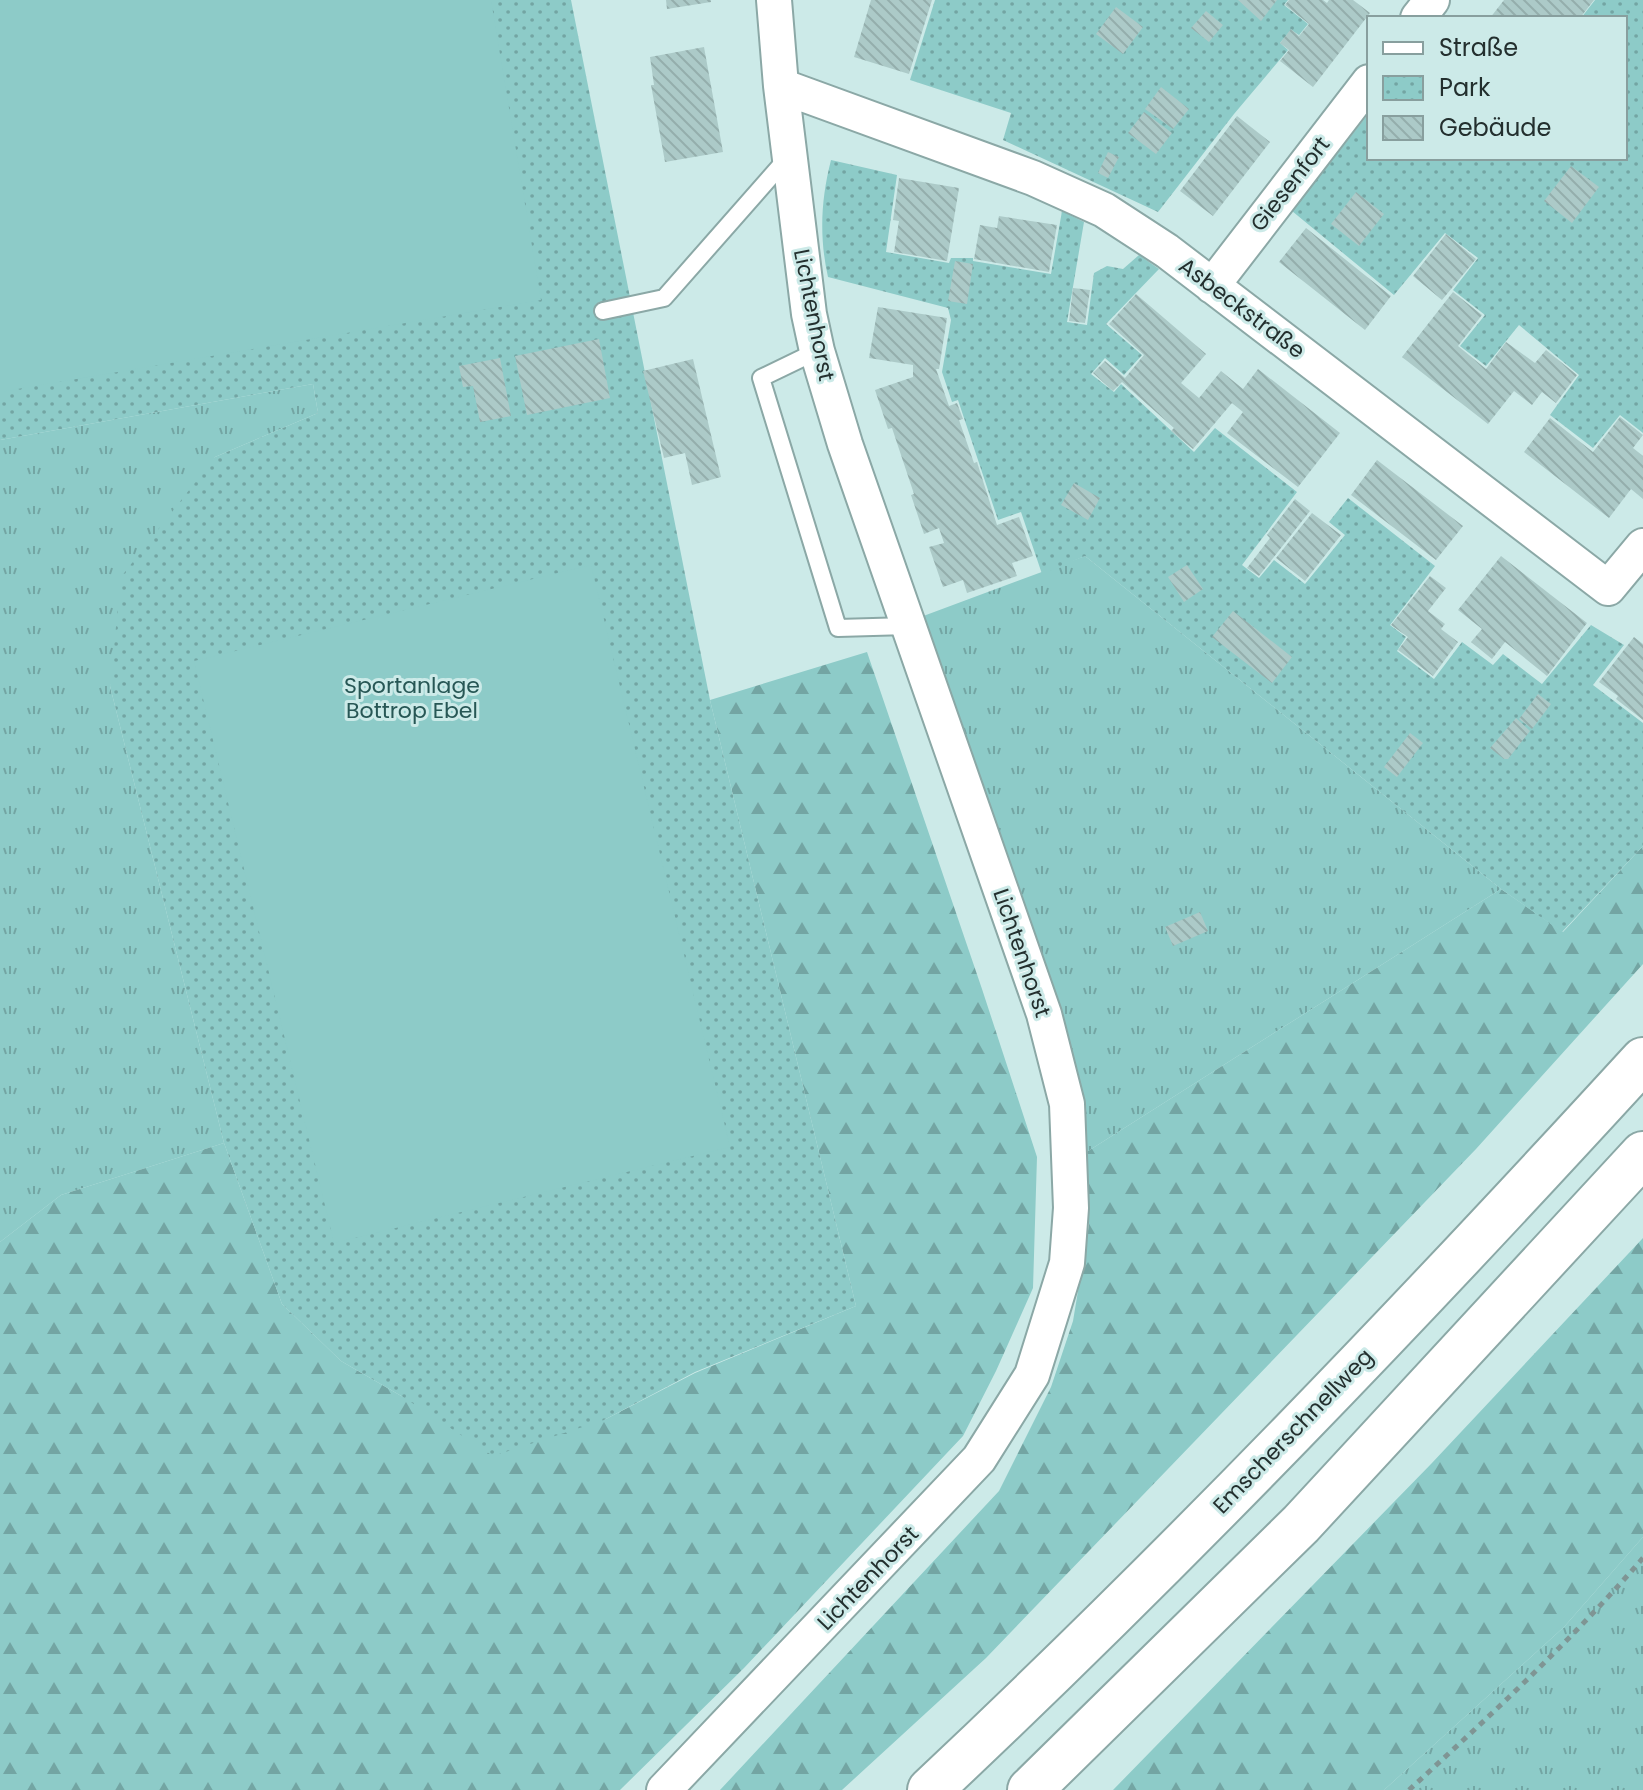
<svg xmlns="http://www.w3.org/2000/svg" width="1643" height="1790" viewBox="0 0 1643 1790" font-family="Poppins,sans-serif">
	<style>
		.grass { fill: url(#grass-tufts) }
		.forest { fill: url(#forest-firs) }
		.park { fill: url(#park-dots) }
		.pitch { fill: #8dcbc8 }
		.building { fill: url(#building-back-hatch) }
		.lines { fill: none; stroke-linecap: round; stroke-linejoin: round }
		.lane-casing { stroke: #8ba8a6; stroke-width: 20 }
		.street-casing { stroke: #8ba8a6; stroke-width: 38 }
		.highway-casing { stroke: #8ba8a6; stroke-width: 48 }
		.path { stroke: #7f9594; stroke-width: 5; stroke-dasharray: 6 6; stroke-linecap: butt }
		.lane { stroke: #fff; stroke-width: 16 }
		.street { stroke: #fff; stroke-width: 34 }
		.highway { stroke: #fff; stroke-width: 44 }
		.labels { text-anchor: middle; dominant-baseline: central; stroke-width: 6; stroke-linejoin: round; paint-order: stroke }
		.street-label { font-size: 22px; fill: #232f2e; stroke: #cceae8 }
		.park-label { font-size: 22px; fill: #275755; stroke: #cceae8 }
	</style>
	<defs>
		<pattern id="grass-tufts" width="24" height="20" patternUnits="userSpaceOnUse" patternTransform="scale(2)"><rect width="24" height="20" fill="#8dcbc8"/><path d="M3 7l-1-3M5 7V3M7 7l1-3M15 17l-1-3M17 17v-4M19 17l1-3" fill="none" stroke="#73a5a3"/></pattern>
		<pattern id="forest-firs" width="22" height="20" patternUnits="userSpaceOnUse" patternTransform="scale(2)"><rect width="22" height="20" fill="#8dcbc8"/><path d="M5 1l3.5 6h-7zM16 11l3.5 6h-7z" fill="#73a5a3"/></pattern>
		<pattern id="park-dots" width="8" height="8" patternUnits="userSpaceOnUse" patternTransform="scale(2)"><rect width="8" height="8" fill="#8dcbc8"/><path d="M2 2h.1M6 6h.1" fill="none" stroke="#73a5a3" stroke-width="1.8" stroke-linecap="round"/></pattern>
		<pattern id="building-back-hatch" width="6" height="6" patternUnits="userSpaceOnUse" patternTransform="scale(2)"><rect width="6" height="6" fill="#accac8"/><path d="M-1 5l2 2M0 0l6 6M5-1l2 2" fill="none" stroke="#94aeac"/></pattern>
	</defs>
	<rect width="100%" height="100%" fill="#cceae8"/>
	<path class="grass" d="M313,384L318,413L215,457L110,686L224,1143L61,1195L0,1242V440Z
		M1085,556L1501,889L1085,1153L918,618Z
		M1643,1537V1790H1384L1564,1627Z"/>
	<path class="forest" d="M867,652L982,989L1037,1157L1033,1288L996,1371L963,1436L744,1668L620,1790H0V1242L61,1195L224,1143L282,1304L341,1361L403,1397L604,1420L695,1373L856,1306L710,700Z
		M1643,846V964L1476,1149L986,1658L842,1790H720L999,1491L1051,1387L1073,1321L1089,1225L1085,1153L1501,889L1563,932Z
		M1643,1238V1537L1564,1627L1384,1790H1113L1431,1464Z"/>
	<path class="park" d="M0,0H571L710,700L856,1306L695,1372L604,1420L493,1456L403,1397L341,1361L282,1304L224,1143L110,686L121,577L215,457L318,413L313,384L0,440Z
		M935,0H1288L1284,5L1308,24L1299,35L1291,30L1280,43L1288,50L1234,114L1158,212L1003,140L1011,113L910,80Z
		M1595,0H1643V433L1620,415L1593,448L1550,415L1579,375L1519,325L1486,366L1460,346L1485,315L1453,290L1478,258L1445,233L1394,295L1292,211L1369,113V158H1625V18H1581Z
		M831,160L897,175L886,252L949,263L951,258H973V261L1051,274L1062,211L1084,222L1067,322L1087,325L1094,273L1107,266L1123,269L1139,255L1159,269L1106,324L1142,355L1124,375L1105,358L1091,374L1114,392L1121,384L1194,452L1215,428L1297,492L1242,565L1259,578L1274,560L1305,584L1345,535L1329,522L1348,498L1435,566L1390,625L1406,637L1397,651L1434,679L1462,642L1493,665L1503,654L1542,684L1591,625L1624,645L1593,685L1643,723V846L1562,932L1501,889L1085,556L1042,574L1021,512L998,520L958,400L952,402L942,372L951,320L948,308L828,277C819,237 821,199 831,160Z"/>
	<path class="pitch" d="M0,0H491L541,300L0,392Z
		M591,565L730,1147L334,1243L194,661Z"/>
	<path class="building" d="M666,0H711V2L667,9Z
		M871,0H932L909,74L854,57Z
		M1238,0H1277L1261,21Z
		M1289,0H1323L1327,3L1329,0H1353L1370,13L1313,87L1280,61L1289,50L1280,43L1291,29L1299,36L1309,24L1285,5Z
		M1504,0H1594L1580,18H1490Z
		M1116,7L1143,27L1123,54L1096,34Z
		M1206,11L1223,25L1209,42L1191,28Z
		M704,47L723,152L665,162L651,85H654L650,57Z
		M1161,87L1189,109L1173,129L1145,109Z
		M1144,112L1172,133L1156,154L1128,133Z
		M1237,116L1270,142L1213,216L1180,191Z
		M1108,152L1119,157L1108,178L1098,173Z
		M1571,166L1599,187L1572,223L1544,201Z
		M899,178L959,188L947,261L894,252L899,221L893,220Z
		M1356,192L1384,214L1359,246L1331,224Z
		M999,216L1057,225L1049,272L974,259L980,225L997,228Z
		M1306,228L1391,296L1365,330L1279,262Z
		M1446,234L1476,259L1442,300L1413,276Z
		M955,261L973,264L967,304L948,301Z
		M1073,288L1090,290L1085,323L1069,321Z
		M1453,292L1482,315L1458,346L1486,369L1506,342L1535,363L1546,350L1577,375L1556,403L1542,392L1532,405L1514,391L1488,424L1402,357Z
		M1136,294L1206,354L1181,383L1199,398L1221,371L1243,389L1258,369L1340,433L1298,487L1227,433L1243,412L1232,403L1193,449L1171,431L1174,428L1122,382L1113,391L1093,373L1105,361L1125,378L1144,355L1109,324Z
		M878,307L947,318L939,369H936L949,406L957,403L963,419L959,420L974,463L977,462L997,525L1019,517L1033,556L1012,563L1017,576L967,593L963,580L943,587L929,547L944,543L939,528L924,534L911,495L914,494L892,428L888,429L875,390L913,377V365L869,358Z
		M599,339L610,398L527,415L515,356Z
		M500,358L511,416L480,422L473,386L463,387L459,366Z
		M693,359L721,477L692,485L685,453L664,458L643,371Z
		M1620,417L1643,435L1633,448L1643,456V499L1631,489L1609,518L1524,452L1550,418L1593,452Z
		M1377,460L1463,526L1436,560L1351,495Z
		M1074,483L1100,498L1088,520L1061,505Z
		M1295,499L1310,511L1259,576L1247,568L1270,538L1267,535Z
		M1312,513L1341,535L1305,581L1276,558Z
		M1501,556L1587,623L1547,676L1505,642L1492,659L1471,642L1482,629L1458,610Z
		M1187,565L1203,589L1184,602L1168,577Z
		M1430,576L1446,588L1428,611L1445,624L1441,629L1458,642L1433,676L1398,650L1408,637L1391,625Z
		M1233,611L1292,657L1272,683L1212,637Z
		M1634,637L1643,644V720L1616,699L1618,696L1599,682Z
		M1538,694L1551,704L1532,729L1519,719Z
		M1516,718L1530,731L1508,759H1504L1490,748Z
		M1410,733L1423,743L1397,777L1384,767Z
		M1200,912L1208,931L1173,946L1165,927Z"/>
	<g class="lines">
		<defs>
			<path id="lane" d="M603,311L664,298L788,157
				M817,351L761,378L838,628L908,626"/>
			<path id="street" d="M1418,18L1432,0
				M781,86L1033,178L1104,210L1167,251L1608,588L1643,546
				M1212,286L1369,82
				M664,1790L979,1459L1032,1375L1067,1263L1071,1208L1067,1104L1044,1014L845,444L817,351L809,314L781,86L774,0"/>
			<path id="highway" d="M930,1790C1178,1557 1413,1311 1643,1060
				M1030,1790L1301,1524L1643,1154"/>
		</defs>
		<use href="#lane" class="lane-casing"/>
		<use href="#street" class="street-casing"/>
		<use href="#highway" class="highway-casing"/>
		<path class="path" d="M1409,1790C1490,1716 1571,1641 1643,1558"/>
		<use href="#lane" class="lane"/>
		<use href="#street" class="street"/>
		<use href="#highway" class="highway"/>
	</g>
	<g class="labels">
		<g class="street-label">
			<text transform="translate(1290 184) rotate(-52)">Giesenfort</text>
			<text transform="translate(1242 308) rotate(37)">Asbeckstraße</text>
			<text transform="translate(814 315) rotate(79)">Lichtenhorst</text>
			<text transform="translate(1022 953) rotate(71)">Lichtenhorst</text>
			<text transform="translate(1293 1431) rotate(-46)">Emscherschnellweg</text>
			<text transform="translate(868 1578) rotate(-46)">Lichtenhorst</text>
		</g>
		<g class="park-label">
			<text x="412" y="685">Sportanlage<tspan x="412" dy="25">Bottrop Ebel</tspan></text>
		</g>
	</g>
	<rect x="1367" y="16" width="260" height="144" fill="#cceae8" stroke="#889f9e" stroke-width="2"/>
	<rect x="1383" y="42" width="40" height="12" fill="#ffffff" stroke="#889f9e" stroke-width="2"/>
	<text x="1439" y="56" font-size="24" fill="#232f2e">Straße</text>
	<rect x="1383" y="76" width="40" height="24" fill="url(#park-dots)" stroke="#889f9e" stroke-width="2"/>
	<text x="1439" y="96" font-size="24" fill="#232f2e">Park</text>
	<rect x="1383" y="116" width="40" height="24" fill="url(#building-back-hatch)" stroke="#889f9e" stroke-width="2"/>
	<text x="1439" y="136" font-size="24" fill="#232f2e">Gebäude</text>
</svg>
